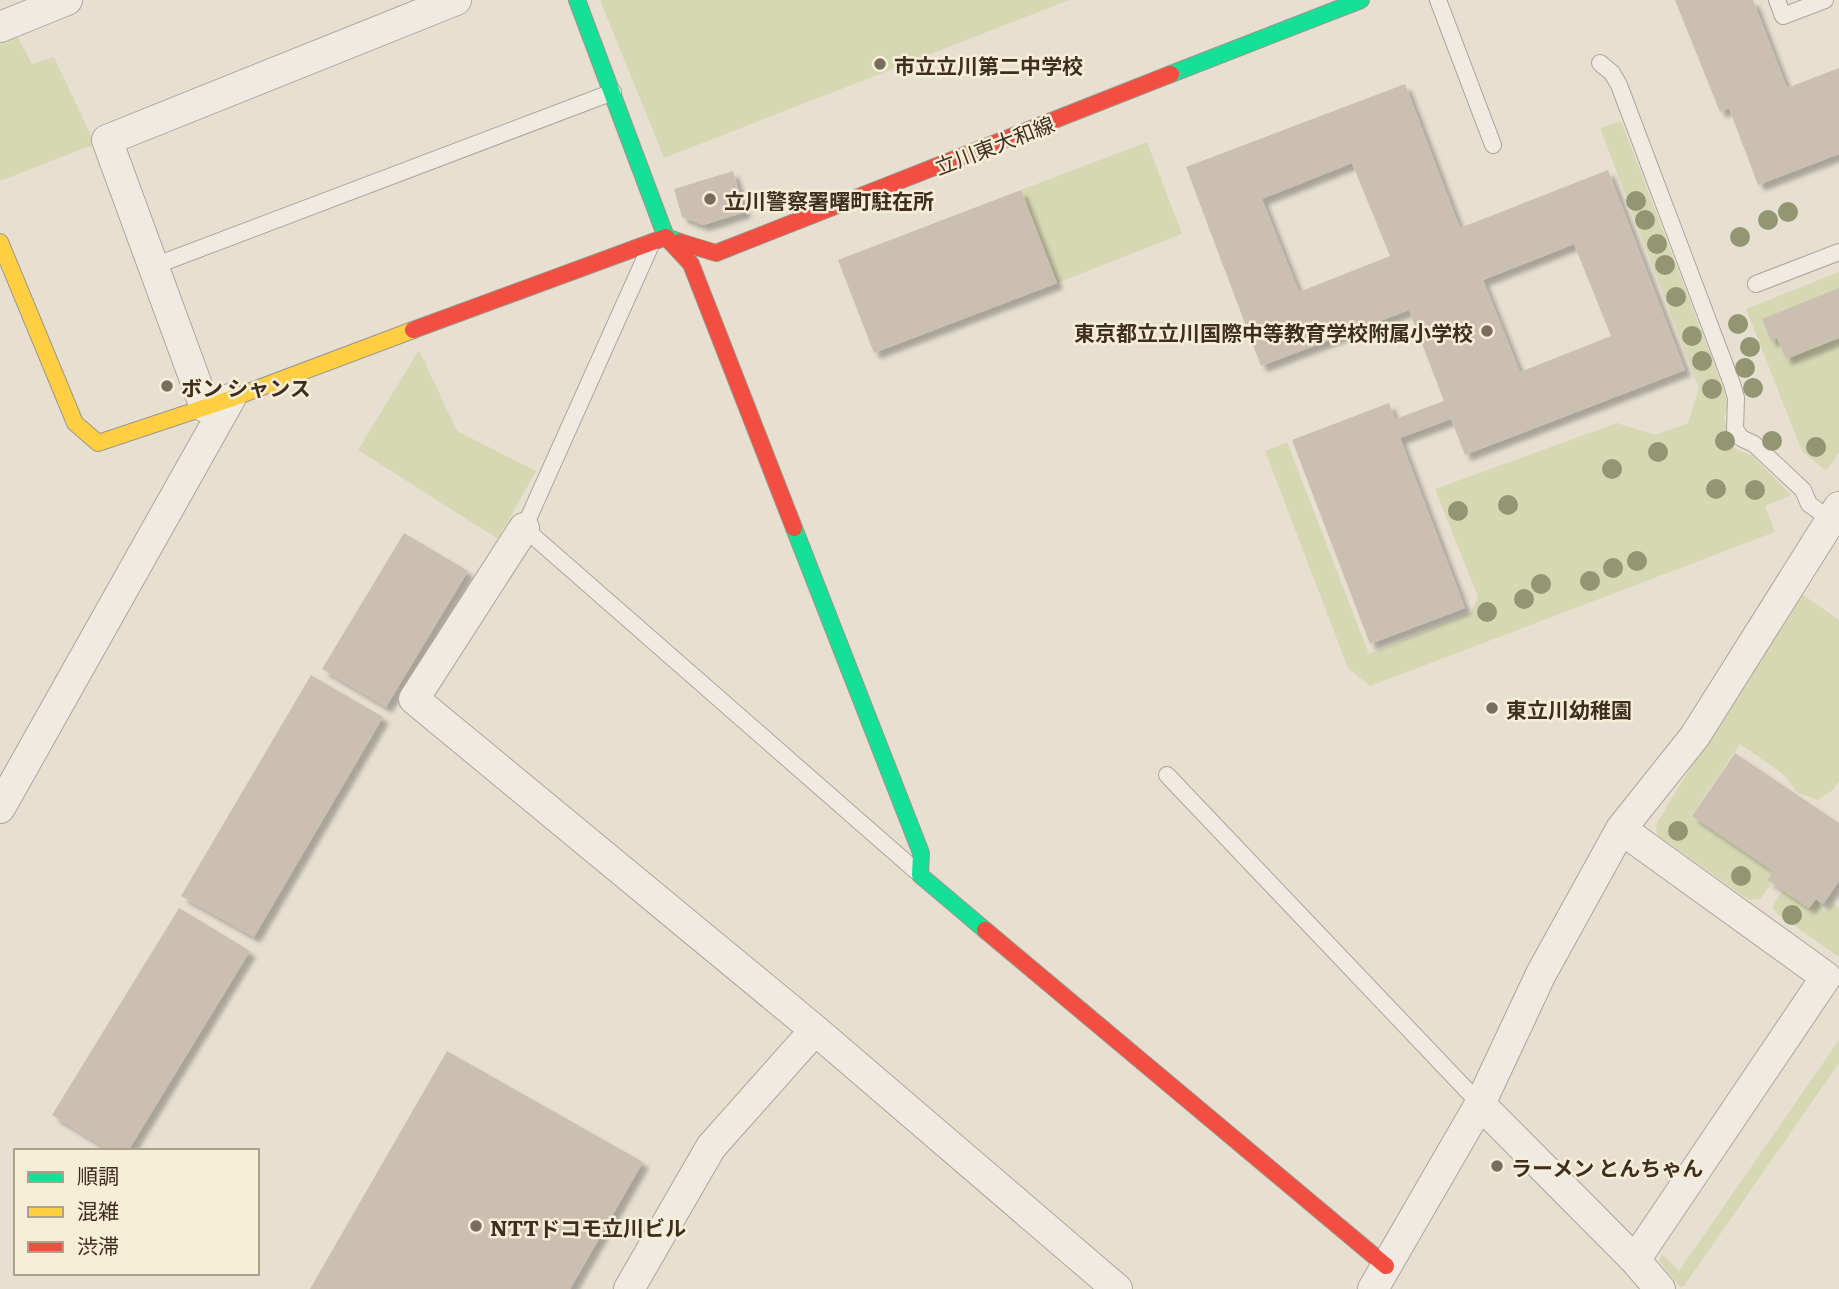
<svg xmlns="http://www.w3.org/2000/svg" width="1839" height="1289" viewBox="0 0 1839 1289" font-family="Literata,'Noto Sans JP',serif">
	<style>
		.green { fill: #d6d7b3 }
		.building { fill: #cbbfb2; fill-rule: evenodd; filter: url(#shadow) }
		.lines { fill: none; stroke-linecap: round; stroke-linejoin: round }
		.lane-casing { stroke: #ada599; stroke-width: 18 }
		.street-casing { stroke: #ada599; stroke-width: 32 }
		.fast-casing { stroke: #9c958a; stroke-width: 18 }
		.slow-casing { stroke: #9c958a; stroke-width: 18 }
		.jam-casing { stroke: #9c958a; stroke-width: 18 }
		.lane { stroke: #efebe3; stroke-width: 16 }
		.street { stroke: #efebe3; stroke-width: 30 }
		.fast { stroke: #16e098; stroke-width: 16 }
		.slow { stroke: #ffcf43; stroke-width: 16 }
		.jam { stroke: #f24e42; stroke-width: 16 }
		.tree { fill: #929673 }
		.poi-dot { fill: #786c5e; stroke: #f7eed8; stroke-width: 2.5 }
		.labels { text-anchor: middle; dominant-baseline: central; stroke-width: 5; stroke-linejoin: round; paint-order: stroke }
		.poi-label { font-size: 21px; font-weight: bold; fill: #3d2e20; stroke: #f7eed8; text-anchor: start }
		.street-label { font-size: 21px; fill: #3d2e20; stroke: #f7eed8 }
	</style>
	<defs>
		<filter id="shadow"><feDropShadow dx="6" dy="6" stdDeviation="2" flood-color="#0004"/></filter>
	</defs>
	<rect width="100%" height="100%" fill="#e7e0d1"/>
	<path class="green" d="M600,0H1069L664,158Z
		M12,26L32,64L54,57L95,144L0,181V31Z
		M1621,121L1725,393L1728,411L1723,417L1736,450L1752,455L1791,495L1765,506L1775,532L1370,686L1348,668L1265,451L1287,442L1369,654L1471,612L1478,597L1435,489L1617,423L1655,435L1688,423L1699,388L1600,128Z
		M1147,142L1182,234L1057,283L1021,190Z
		M1839,272V452L1826,471L1802,451L1746,309Z
		M419,350L457,431L536,471L498,539L358,450Z
		M1799,592L1839,620V781L1834,789L1818,800L1798,793L1782,773L1740,744L1692,815L1773,871L1767,879L1772,883L1760,899L1749,900L1657,835L1656,824Z
		M1783,891L1809,908L1816,899L1824,912L1833,903L1839,908V957L1776,913L1772,907Z
		M1839,1040V1063L1684,1286L1680,1287L1659,1261L1662,1254L1679,1271Z"/>
	<path class="building" d="M1675,0H1753L1787,88L1839,68V154L1758,185L1729,108L1720,112Z
		M1405,84L1460,228L1608,170L1685,370L1465,455L1451,419L1400,438L1465,608L1370,644L1292,440L1389,403L1395,419L1444,401L1409,310L1261,366L1186,167ZM1352,163L1390,256L1299,292L1262,199ZM1574,244L1611,336L1520,372L1483,280Z
		M733,171L745,212L703,225L682,217L674,189Z
		M1021,190L1057,283L874,353L838,260Z
		M1839,288V338L1786,359L1777,338L1771,341L1762,319Z
		M404,533L468,571L386,707L322,669Z
		M311,675L383,717L254,937L181,896Z
		M1735,753L1839,823V881L1823,904L1816,899L1809,908L1778,887L1767,880L1773,871L1692,816Z
		M179,908L250,951L128,1151H111L52,1115Z
		M447,1051L643,1162L570,1289H310Z"/>
	<g class="lines">
		<defs>
			<path id="lane" d="M1438,0L1493,145
				M1777,0L1783,16L1825,0
				M1600,63L1612,73L1619,85L1732,384L1736,398L1735,429L1741,438L1754,444L1803,490L1809,504L1831,520
				M650,247L524,528L916,871
				M154,266L613,92
				M1756,284L1839,252
				M1167,775L1480,1104"/>
			<path id="street" d="M0,27L67,0
				M205,407L107,140L456,0
				M524,528L414,699L815,1030L1117,1289
				M0,808L230,399
				M1621,829L1826,977L1635,1260
				M1480,1104L1635,1260L1660,1289
				M629,1289L711,1147L815,1030
				M1373,1289L1480,1104L1541,974L1621,829L1695,736L1839,507"/>
			<path id="fast" d="M577,0L666,237L680,242
				M1171,74L1361,0
				M794,528L921,853L920,875L985,930"/>
			<path id="slow" d="M0,242L75,423L98,443L230,399L413,330"/>
			<path id="jam" d="M680,242L716,253L1171,74
				M413,330L666,237L691,264L794,528
				M985,930L1386,1266"/>
		</defs>
		<use href="#lane" class="lane-casing"/>
		<use href="#street" class="street-casing"/>
		<use href="#fast" class="fast-casing"/>
		<use href="#slow" class="slow-casing"/>
		<use href="#jam" class="jam-casing"/>
		<use href="#lane" class="lane"/>
		<use href="#street" class="street"/>
		<use href="#fast" class="fast"/>
		<use href="#slow" class="slow"/>
		<use href="#jam" class="jam"/>
	</g>
	<g class="tree">
		<circle cx="1636" cy="201" r="10"/>
		<circle cx="1788" cy="212" r="10"/>
		<circle cx="1645" cy="220" r="10"/>
		<circle cx="1768" cy="220" r="10"/>
		<circle cx="1740" cy="237" r="10"/>
		<circle cx="1657" cy="244" r="10"/>
		<circle cx="1665" cy="265" r="10"/>
		<circle cx="1676" cy="297" r="10"/>
		<circle cx="1738" cy="324" r="10"/>
		<circle cx="1692" cy="336" r="10"/>
		<circle cx="1750" cy="347" r="10"/>
		<circle cx="1702" cy="361" r="10"/>
		<circle cx="1745" cy="368" r="10"/>
		<circle cx="1753" cy="388" r="10"/>
		<circle cx="1712" cy="389" r="10"/>
		<circle cx="1725" cy="441" r="10"/>
		<circle cx="1772" cy="441" r="10"/>
		<circle cx="1816" cy="447" r="10"/>
		<circle cx="1658" cy="452" r="10"/>
		<circle cx="1612" cy="469" r="10"/>
		<circle cx="1716" cy="489" r="10"/>
		<circle cx="1755" cy="490" r="10"/>
		<circle cx="1508" cy="505" r="10"/>
		<circle cx="1458" cy="511" r="10"/>
		<circle cx="1637" cy="561" r="10"/>
		<circle cx="1613" cy="568" r="10"/>
		<circle cx="1590" cy="581" r="10"/>
		<circle cx="1541" cy="584" r="10"/>
		<circle cx="1524" cy="599" r="10"/>
		<circle cx="1487" cy="612" r="10"/>
		<circle cx="1678" cy="831" r="10"/>
		<circle cx="1741" cy="876" r="10"/>
		<circle cx="1792" cy="915" r="10"/>
	</g>
	<g class="poi-dot">
		<circle cx="880" cy="64" r="7"/>
		<circle cx="710" cy="199" r="7"/>
		<circle cx="1487" cy="331" r="7"/>
		<circle cx="167" cy="386" r="7"/>
		<circle cx="1492" cy="708" r="7"/>
		<circle cx="1497" cy="1166" r="7"/>
		<circle cx="476" cy="1226" r="7"/>
	</g>
	<g class="labels">
		<g class="poi-label">
			<text x="894" y="64">市立立川第二中学校</text>
			<text x="724" y="199">立川警察署曙町駐在所</text>
			<text x="1473" y="331" text-anchor="end">東京都立立川国際中等教育学校附属小学校</text>
			<text x="181" y="386">ボン シャンス</text>
			<text x="1506" y="708">東立川幼稚園</text>
			<text x="1511" y="1166">ラーメン とんちゃん</text>
			<text x="490" y="1226">NTTドコモ立川ビル</text>
		</g>
		<g class="street-label">
			<text transform="translate(994 144) rotate(-21)">立川東大和線</text>
		</g>
	</g>
	<rect x="14" y="1149" width="245" height="126" fill="#f7eed8" stroke="#ada18e" stroke-width="2"/>
	<rect x="28" y="1172" width="35" height="10" fill="#16e098" stroke="#ada18e" stroke-width="2"/>
	<text x="77" y="1184" font-size="21" fill="#3d2e20">順調</text>
	<rect x="28" y="1207" width="35" height="10" fill="#ffcf43" stroke="#ada18e" stroke-width="2"/>
	<text x="77" y="1219" font-size="21" fill="#3d2e20">混雑</text>
	<rect x="28" y="1242" width="35" height="10" fill="#f24e42" stroke="#ada18e" stroke-width="2"/>
	<text x="77" y="1254" font-size="21" fill="#3d2e20">渋滞</text>
</svg>
